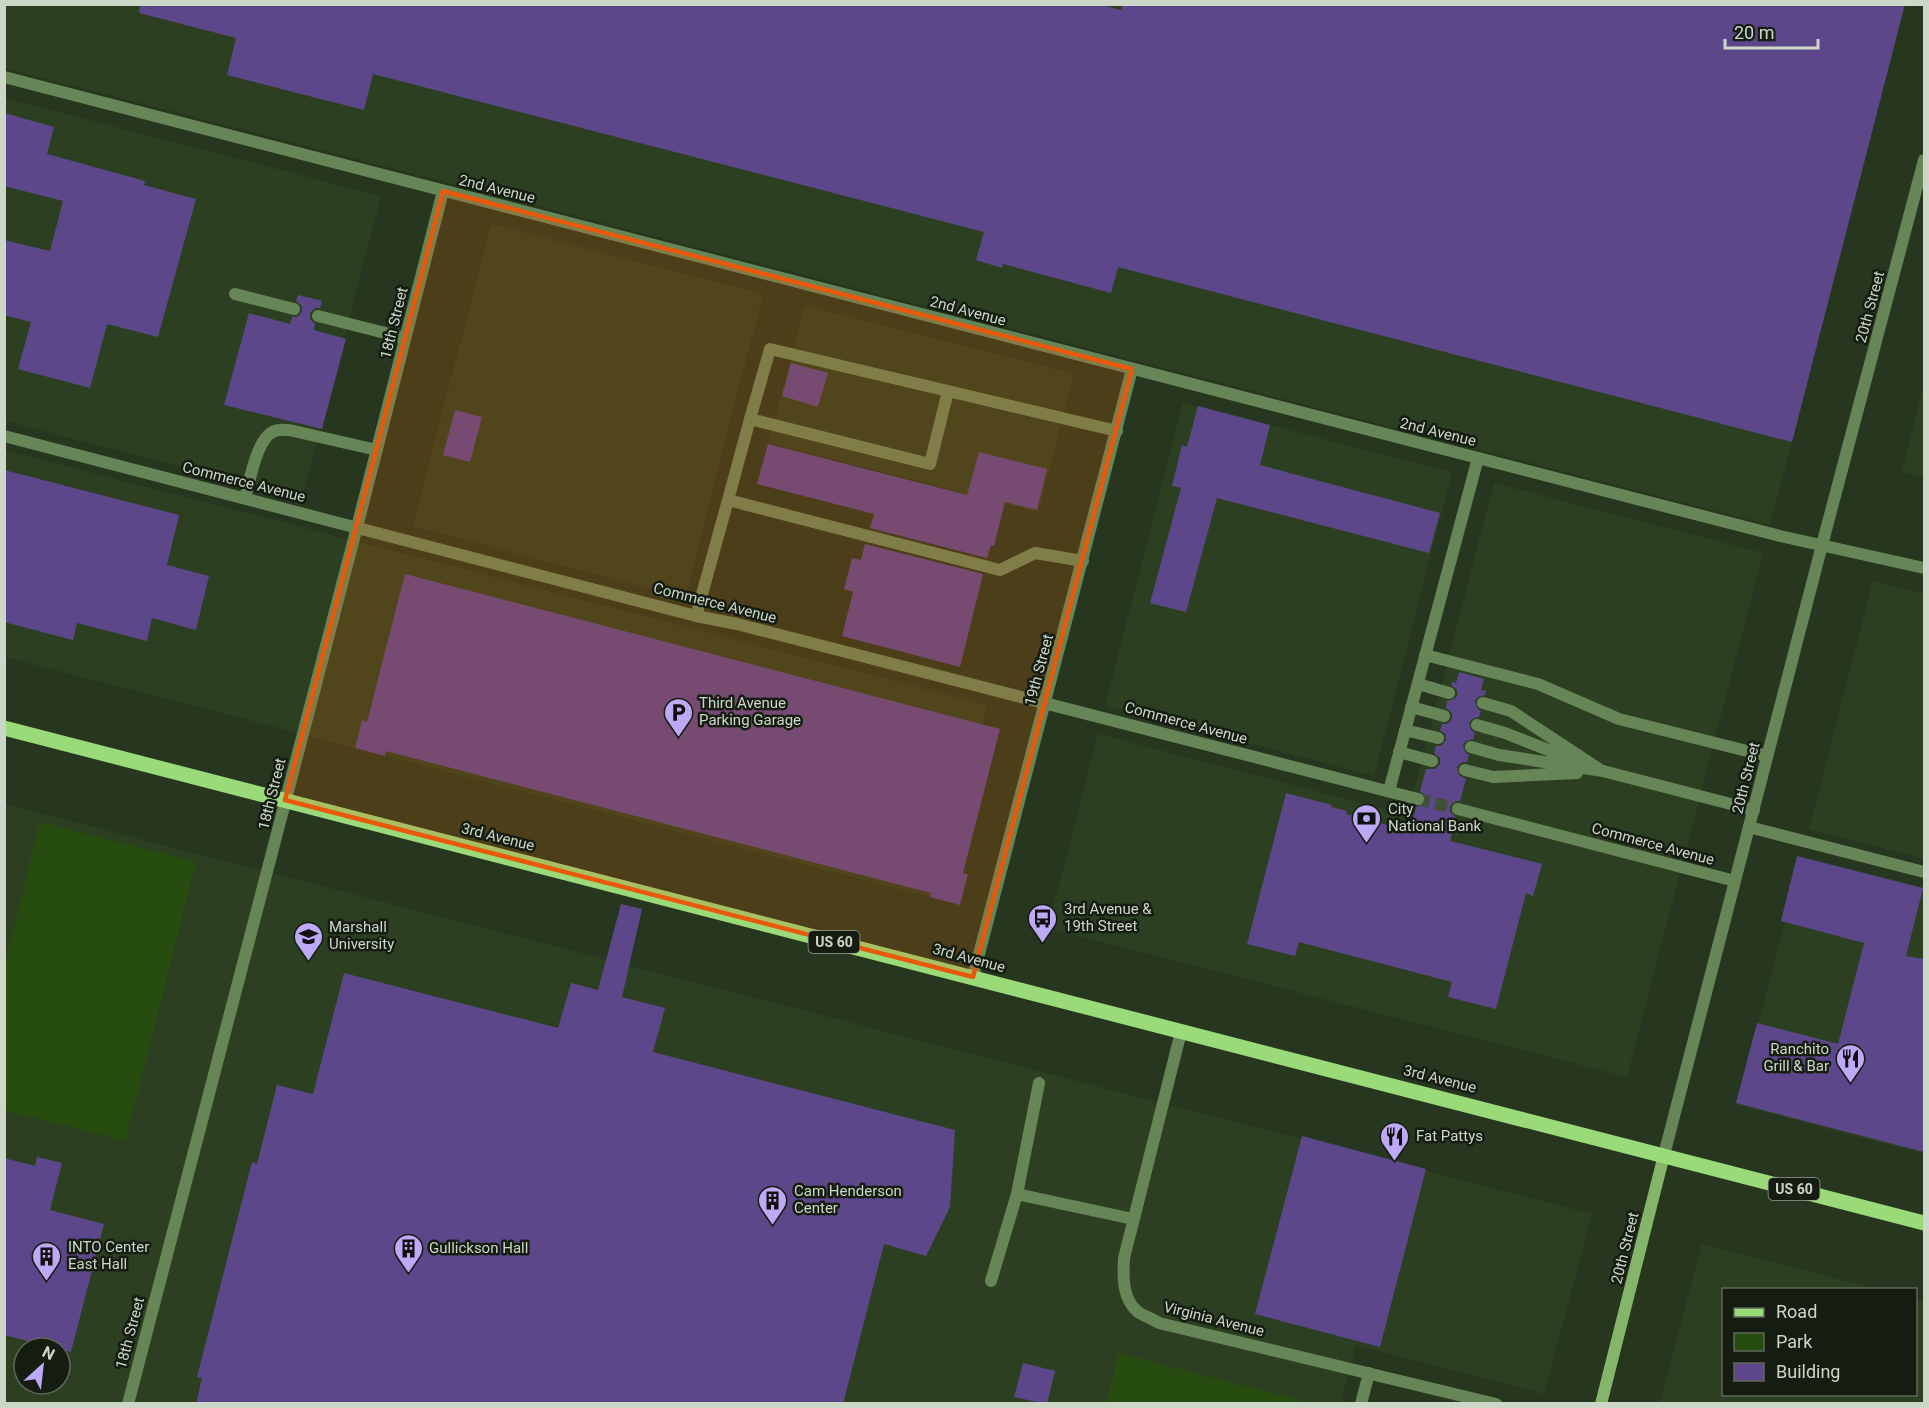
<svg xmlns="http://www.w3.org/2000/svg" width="1929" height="1408" viewBox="0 0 1929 1408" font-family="Roboto,sans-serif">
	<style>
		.built { fill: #2c4021; fill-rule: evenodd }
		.green { fill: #274c0f }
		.building { fill: #5c478b }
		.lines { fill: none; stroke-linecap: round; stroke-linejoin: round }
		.minor-tunnel { stroke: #404f38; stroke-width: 12; stroke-dasharray: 12 6; stroke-linecap: butt }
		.service { stroke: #678658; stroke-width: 12 }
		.minor { stroke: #678658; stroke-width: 12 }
		.secondary { stroke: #84b56b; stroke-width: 12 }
		.primary { stroke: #9ada79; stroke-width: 15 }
		.marked { fill: #e8590c; fill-opacity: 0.2; stroke: #e8590c; stroke-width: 4.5; stroke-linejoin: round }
		.labels { text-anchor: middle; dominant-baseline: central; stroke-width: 5; stroke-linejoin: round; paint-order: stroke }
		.shield { fill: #151c11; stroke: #969f91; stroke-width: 1.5 }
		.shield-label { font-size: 14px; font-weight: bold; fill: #cdd7c8 }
		.street-label { font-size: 15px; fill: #cdd7c8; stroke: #151c11 }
		.poi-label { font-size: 15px; fill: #cdd7c8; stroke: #151c11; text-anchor: start }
	</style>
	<rect width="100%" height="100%" fill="#27371f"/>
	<path class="built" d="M4,5H1905L1770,525L5,68Z
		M4,98L381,196L302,498L5,421Z
		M491,224L763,294L685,598L413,526Z
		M804,305L1074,374L1038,512L769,443Z
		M1924,384V477L1902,472Z
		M1183,403L1452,472L1374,776L1105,706Z
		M4,450L987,705L938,899L5,657Z
		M1494,483L1763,553L1627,1077L1048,928L1098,734L1408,815Z
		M1873,581L1924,594V859L1809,829Z
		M4,804L1592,1214L1544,1394L1356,1345L1341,1400L1353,1404L5,1403ZM24,1348H60V1384H24Z
		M1802,857L1924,889V1154L1737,1105Z
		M1702,1244L1878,1289L1724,1290V1394H1916V1299L1924,1301V1403H1660Z"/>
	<path class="green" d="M40,822L196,862L125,1141L5,1110V964Z
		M1119,1353L1299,1400L1298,1403H1106Z"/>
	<path class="building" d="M140,4H1098L1121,10L1123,4H1905L1792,442L1118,267L1111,293L1003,264L1002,268L976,260L984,232L373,74L364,110L227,75L236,38L139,13Z
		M4,113L54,127L47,154L145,181L144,185L196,199L158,337L107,324L90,388L18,369L31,322L4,315V240L50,251L63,201L4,186Z
		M298,295L322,301L320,308H315L310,313V319L315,324L314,330L346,339L322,429L224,405L249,313L290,324L292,317H297L302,312V306L296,301Z
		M791,363L828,373L818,407L782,396Z
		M1198,406L1270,425L1260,465L1440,513L1429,553L1217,498L1186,612L1150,603L1181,488L1172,486L1182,445L1187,447Z
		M455,410L482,417L470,462L443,455Z
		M768,444L967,495L979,452L1047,469L1037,510L1005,502L994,546L991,545L987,558L870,528L874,514L757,484Z
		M4,470L179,515L167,565L209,576L196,630L152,618L147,641L77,623L73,640L4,622Z
		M865,544L983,574L960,667L842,636L853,592L844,589L852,558L861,560Z
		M405,574L1000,729L963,873L968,874L960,905L930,897L931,893L386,751L385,756L355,748L362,720L367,722Z
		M1459,672L1484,679L1481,690L1486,691L1485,695L1478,697L1475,701L1477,708L1481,711L1479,717L1472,719L1469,723L1471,730L1475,733L1473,739L1466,741L1463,745L1465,752L1469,755L1467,762H1462L1457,767L1459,775L1466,779L1460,801H1455L1450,806V812L1456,817L1450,841L1542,864L1533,896L1526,893L1496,1009L1448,997L1452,982L1299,942L1295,956L1247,944L1286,793L1332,805L1331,807L1347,811L1346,814L1410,831L1416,807L1423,805L1426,800L1424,794L1420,791L1426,769H1435L1440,764V758L1434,753L1436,746H1441L1446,740V735L1440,730L1442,724H1447L1452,719V713L1446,708L1447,701L1454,699L1457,696V690L1451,685L1452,682L1456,683Z
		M1797,856L1923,888L1906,956L1924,959V1152L1736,1103L1757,1023L1838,1044L1864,943L1781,921Z
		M621,904L642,909L622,997L665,1008L653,1052L955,1130L950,1207L926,1256L884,1244L843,1404H196L202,1378L197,1377L252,1162L257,1164L277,1085L313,1094L344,973L558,1028L571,983L598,990Z
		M1302,1136L1426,1169L1380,1347L1255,1314Z
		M37,1157L62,1163L50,1210L104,1224L71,1352L4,1335V1158L35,1166Z
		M1023,1363L1055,1371L1047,1404L1014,1397Z"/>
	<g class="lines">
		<path class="minor-tunnel" d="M1418,799L1458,809"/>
		<path class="service" d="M235,294L294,309
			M318,316L405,338
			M948,391L770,349L750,419L930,464L948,391L1117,431
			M245,498C250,481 257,436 275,431C279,429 285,430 289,430L377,450
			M728,500L750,419
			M696,616L728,500L1000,570L1035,553L1083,561
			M1425,655L1538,684L1619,719L1767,756
			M1418,684L1449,693
			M1483,703L1511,711L1599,769
			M1411,707L1444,716
			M1477,725L1505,733L1579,762
			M1405,730L1438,738
			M1471,747L1499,755L1603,771L1754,810
			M1399,752L1432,761
			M1465,770L1493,777L1577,773
			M1389,791L1478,458
			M1749,827L1924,872
			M1039,1083L1017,1194L1133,1219
			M991,1281L1017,1194
			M1361,1404L1369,1373"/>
		<path class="minor" d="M4,77L1780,536L1924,568
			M4,436L696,616L737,624L1418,799
			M1458,809L1735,881
			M973,977L1132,369
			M1181,1032L1124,1258C1123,1276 1122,1299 1138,1312C1144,1316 1153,1319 1159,1323L1496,1404
			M1664,1155L1822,545L1924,160
			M128,1404L357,527L443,191"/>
		<path class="secondary" d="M1601,1404L1664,1155"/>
		<path class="primary" d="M4,728L1924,1223"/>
	</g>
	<path class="marked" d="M443,191L1132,369L973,977L285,800Z"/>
	<defs>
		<symbol id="parking-pin" viewBox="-11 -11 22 30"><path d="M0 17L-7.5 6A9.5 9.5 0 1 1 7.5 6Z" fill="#bda9f5" stroke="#151c11"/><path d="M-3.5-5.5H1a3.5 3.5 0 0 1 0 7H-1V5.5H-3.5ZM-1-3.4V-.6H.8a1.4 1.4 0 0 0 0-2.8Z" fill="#111"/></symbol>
		<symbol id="bank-pin" viewBox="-11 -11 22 30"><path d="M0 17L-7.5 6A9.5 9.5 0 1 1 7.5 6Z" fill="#bda9f5" stroke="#151c11"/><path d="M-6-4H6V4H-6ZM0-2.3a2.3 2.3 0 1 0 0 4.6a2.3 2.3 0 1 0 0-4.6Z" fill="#111"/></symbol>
		<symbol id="bus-pin" viewBox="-11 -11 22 30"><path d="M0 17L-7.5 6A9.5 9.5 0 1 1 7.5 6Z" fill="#bda9f5" stroke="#151c11"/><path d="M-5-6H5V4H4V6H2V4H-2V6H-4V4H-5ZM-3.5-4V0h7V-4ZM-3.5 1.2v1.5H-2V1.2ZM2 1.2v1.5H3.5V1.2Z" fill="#111"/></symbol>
		<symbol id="university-pin" viewBox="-11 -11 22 30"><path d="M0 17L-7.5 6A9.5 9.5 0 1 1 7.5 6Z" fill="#bda9f5" stroke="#151c11"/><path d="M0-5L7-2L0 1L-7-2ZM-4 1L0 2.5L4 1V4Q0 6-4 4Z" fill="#111"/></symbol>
		<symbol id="restaurant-pin" viewBox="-11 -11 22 30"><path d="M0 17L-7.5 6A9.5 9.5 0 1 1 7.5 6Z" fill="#bda9f5" stroke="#151c11"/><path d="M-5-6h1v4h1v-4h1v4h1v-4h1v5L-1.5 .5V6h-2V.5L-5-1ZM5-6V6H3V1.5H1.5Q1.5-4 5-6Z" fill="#111"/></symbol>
		<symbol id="building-pin" viewBox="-11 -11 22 30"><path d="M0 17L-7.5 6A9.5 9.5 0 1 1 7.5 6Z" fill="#bda9f5" stroke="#151c11"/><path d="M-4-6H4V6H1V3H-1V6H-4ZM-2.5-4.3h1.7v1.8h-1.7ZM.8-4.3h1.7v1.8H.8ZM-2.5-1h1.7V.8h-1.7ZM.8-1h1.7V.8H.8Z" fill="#111"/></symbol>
	</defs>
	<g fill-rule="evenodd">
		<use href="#parking-pin" x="662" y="696" width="33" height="45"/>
		<use href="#bank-pin" x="1350" y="802" width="33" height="45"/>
		<use href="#bus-pin" x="1026" y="902" width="33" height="45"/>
		<use href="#university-pin" x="292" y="920" width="33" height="45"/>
		<use href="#restaurant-pin" x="1834" y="1042" width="33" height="45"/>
		<use href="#restaurant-pin" x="1378" y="1120" width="33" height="45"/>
		<use href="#building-pin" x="756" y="1184" width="33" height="45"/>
		<use href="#building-pin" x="392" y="1232" width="33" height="45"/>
		<use href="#building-pin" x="30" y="1240" width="33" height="45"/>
	</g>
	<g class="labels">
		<g class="shield">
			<rect x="808.5" y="931" width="51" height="22" rx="4.5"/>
			<rect x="1768.5" y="1178" width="51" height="22" rx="4.5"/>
		</g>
		<g class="shield-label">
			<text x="834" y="942">US 60</text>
			<text x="1794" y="1189">US 60</text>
		</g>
		<g class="street-label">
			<text transform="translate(497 189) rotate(14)">2nd Avenue</text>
			<text transform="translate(1870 307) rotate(-75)">20th Street</text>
			<text transform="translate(968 311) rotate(15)">2nd Avenue</text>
			<text transform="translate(394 323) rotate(-76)">18th Street</text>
			<text transform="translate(1438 432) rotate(14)">2nd Avenue</text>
			<text transform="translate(244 482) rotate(14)">Commerce Avenue</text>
			<text transform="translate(715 603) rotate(14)">Commerce Avenue</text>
			<text transform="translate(1039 670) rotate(-75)">19th Street</text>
			<text transform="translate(1186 723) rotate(15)">Commerce Avenue</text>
			<text transform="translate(1746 778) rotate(-76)">20th Street</text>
			<text transform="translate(272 794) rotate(-76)">18th Street</text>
			<text transform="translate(498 837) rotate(14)">3rd Avenue</text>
			<text transform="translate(1653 844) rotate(15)">Commerce Avenue</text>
			<text transform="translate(969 958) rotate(15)">3rd Avenue</text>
			<text transform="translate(1440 1079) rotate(14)">3rd Avenue</text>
			<text transform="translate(1625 1248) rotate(-76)">20th Street</text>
			<text transform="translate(1214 1319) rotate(14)">Virginia Avenue</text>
			<text transform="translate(130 1333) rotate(-75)">18th Street</text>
		</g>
		<g class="poi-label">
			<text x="699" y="703">Third Avenue<tspan x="699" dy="17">Parking Garage</tspan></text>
			<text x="1388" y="809">City<tspan x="1388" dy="17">National Bank</tspan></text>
			<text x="1064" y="909">3rd Avenue &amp;<tspan x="1064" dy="17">19th Street</tspan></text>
			<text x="329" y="927">Marshall<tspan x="329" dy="17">University</tspan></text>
			<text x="1829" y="1049" text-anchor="end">Ranchito<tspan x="1829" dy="17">Grill &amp; Bar</tspan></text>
			<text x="1416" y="1136">Fat Pattys</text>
			<text x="794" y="1191">Cam Henderson<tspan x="794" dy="17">Center</tspan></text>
			<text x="68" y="1247">INTO Center<tspan x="68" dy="17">East Hall</tspan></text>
			<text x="429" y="1248">Gullickson Hall</text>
		</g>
	</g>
	<rect width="1929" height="1408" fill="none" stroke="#cdd7c8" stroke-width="12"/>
	<rect x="1722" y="1288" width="195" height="108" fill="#151c11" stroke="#5f675a" stroke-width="1.5"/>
	<rect x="1734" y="1308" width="30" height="9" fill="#9ada79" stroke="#5f675a" stroke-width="1.5"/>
	<text x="1776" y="1318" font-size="18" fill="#cdd7c8">Road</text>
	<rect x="1734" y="1333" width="30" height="18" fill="#274c0f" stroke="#5f675a" stroke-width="1.5"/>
	<text x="1776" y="1348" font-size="18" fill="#cdd7c8">Park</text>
	<rect x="1734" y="1363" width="30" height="18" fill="#5c478b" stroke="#5f675a" stroke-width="1.5"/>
	<text x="1776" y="1378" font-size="18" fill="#cdd7c8">Building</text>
	<g transform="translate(42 1366) rotate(27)"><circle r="28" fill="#151c11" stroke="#5f675a" stroke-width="1.5"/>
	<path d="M0-4.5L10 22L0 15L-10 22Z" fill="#bda9f5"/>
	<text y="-9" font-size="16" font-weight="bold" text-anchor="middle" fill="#cdd7c8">N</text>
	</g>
	<path d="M1725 39v9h93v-9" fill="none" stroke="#cdd7c8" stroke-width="3"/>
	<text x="1734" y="39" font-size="18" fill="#cdd7c8" stroke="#151c11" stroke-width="4.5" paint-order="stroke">20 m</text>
</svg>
